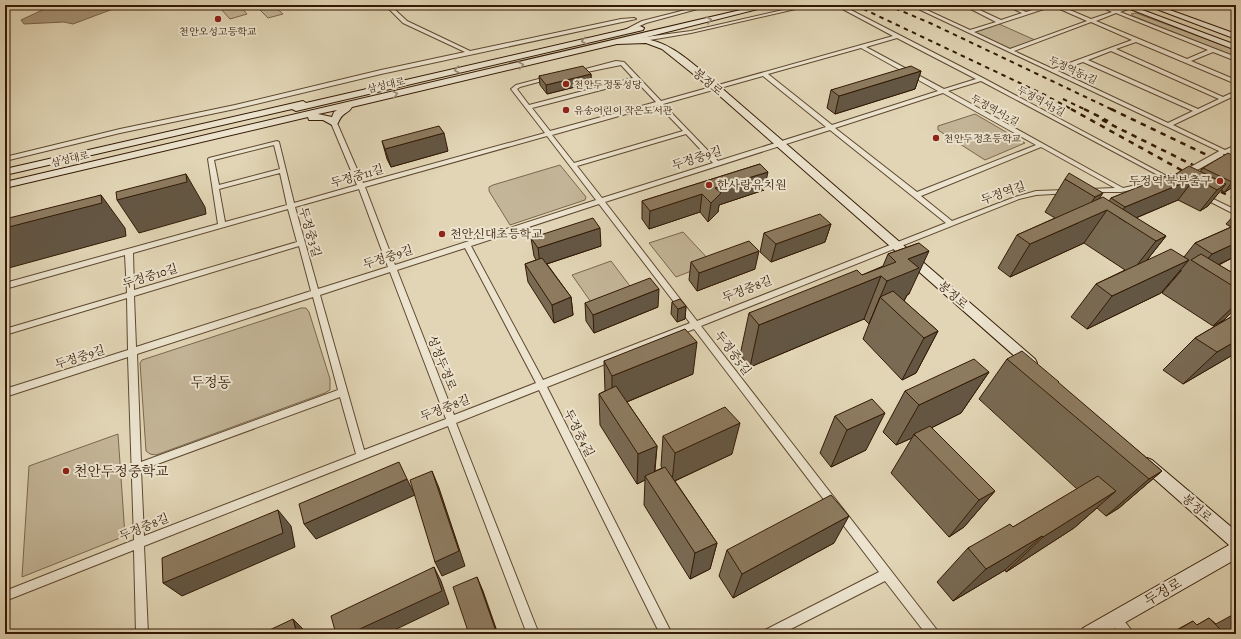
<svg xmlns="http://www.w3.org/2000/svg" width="1241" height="639" viewBox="0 0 1241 639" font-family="Alegreya,'Noto Serif KR',serif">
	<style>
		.green { fill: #c3b597; stroke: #7b674e }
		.water { fill: #a69579; stroke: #78634a }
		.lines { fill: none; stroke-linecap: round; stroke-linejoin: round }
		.street-casing { stroke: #5e4830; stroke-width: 2 }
		.secondary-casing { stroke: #331904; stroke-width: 2 }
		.street { fill: #ece4cf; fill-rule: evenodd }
		.secondary { fill: #ece4cf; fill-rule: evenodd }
		.rail-far1 { stroke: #331904; stroke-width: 2; stroke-dasharray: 4.5 4.5; stroke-linecap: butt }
		.rail { stroke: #331904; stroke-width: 2.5; stroke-dasharray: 5.5 5.5; stroke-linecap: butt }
		.street-bridge-casing { stroke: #5e4830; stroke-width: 8; stroke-linecap: butt }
		.street-bridge { stroke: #ece4cf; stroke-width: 6 }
		.wall { fill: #796a53; stroke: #331904 }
		.shaded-wall { fill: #635643; stroke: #331904 }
		.building { fill: #8d7b60; stroke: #331904 }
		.oneway { stroke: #998974 }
		.poi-dot { fill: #8f2418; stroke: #ece4cf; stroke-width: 1.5 }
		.labels { text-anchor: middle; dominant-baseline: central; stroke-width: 4; stroke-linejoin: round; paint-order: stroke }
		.far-poi-label { font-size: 10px; fill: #331904; stroke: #ece4cf; text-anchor: start }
		.far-street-label { font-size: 10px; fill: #331904; stroke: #ece4cf }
		.street-label { font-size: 12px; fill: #331904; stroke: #ece4cf }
		.poi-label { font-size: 12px; fill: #331904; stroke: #ece4cf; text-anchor: start }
		.quarter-label { font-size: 14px; fill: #331904; stroke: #ece4cf }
		.near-poi-label { font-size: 14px; fill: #331904; stroke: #ece4cf; text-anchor: start }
		.near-street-label { font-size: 14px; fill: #331904; stroke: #ece4cf }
	</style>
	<rect width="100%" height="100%" fill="#e1d5b5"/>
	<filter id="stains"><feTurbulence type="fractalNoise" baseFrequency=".005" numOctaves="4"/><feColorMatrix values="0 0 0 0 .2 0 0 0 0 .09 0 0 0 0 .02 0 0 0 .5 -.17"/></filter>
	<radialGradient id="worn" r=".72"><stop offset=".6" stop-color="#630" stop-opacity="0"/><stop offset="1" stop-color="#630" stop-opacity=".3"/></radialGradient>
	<path class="green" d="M235,5H239L247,14L230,19L221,9Z
		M268,5H273L283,14L268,18L258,8Z
		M1136,13L1236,50V57L1133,16L1131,14Z
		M999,24L1035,40L1009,49L973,33Z
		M975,114L1025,143L985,160L938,130V126Z
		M560,165L586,197L585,200L510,225L489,191V187L493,185Z
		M683,232L712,263L676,277L649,243Z
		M611,261L633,290L593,305L572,275Z
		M301,308H306L309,312L330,379V390L325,393L156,455L150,454L146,451L140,363L142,360Z
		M118,434L125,536L22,577L29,466Z"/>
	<path class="water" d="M53,5H111L113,9L73,24L64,22L24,24L21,20Z"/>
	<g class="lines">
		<defs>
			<path id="street" d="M385,5H390L407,21L470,51L621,19L634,18L636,19L381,74L235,109L120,133L5,161V157L120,129L235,105L381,70L465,52L403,23Z
				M705,5H712L646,23L625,33L621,32L642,21Z
				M805,5H813L691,33L638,42L635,40L638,38L691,31Z
				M835,5H841L983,78L1176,181L1175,182H1171L981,81L948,91L1123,188L1155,181L1158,183L1155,185L1121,192H1087V190L1089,189L1115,188L1041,147L921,196L952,221L1015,197L1036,191L1067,190L1070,192L1069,193L1036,195L1019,199L701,326L937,630L939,634H926L885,581L781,634H763L765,630L879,572L694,329L547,387L672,634H660L539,390L456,423L539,634H527L448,426L144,546L148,634H136L134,550L5,601V591L134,540L128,357L5,397V389L128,350L127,298L5,335V329L127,293L125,255L5,289V283L218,224L208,159L209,158L277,141L279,142L294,203L357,185L331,123L332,122H336L337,123L363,183L545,133L511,89L516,85L550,76L553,78L520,87L517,89L529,105L633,78L621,65L577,74L574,72L616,61L624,62L661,101L893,36ZM897,38L976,79L944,89L866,47ZM861,48L938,91L832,125L768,74ZM763,76L826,127L718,161L663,104ZM636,81L656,102L550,131L532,108ZM943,93L1036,145L917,192L835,128ZM658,105L683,131L574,163L552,135ZM830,130L946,223L697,321L605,202ZM686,134L713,163L602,198L577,166ZM547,136L596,200L395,265L365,187ZM274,145L280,169L219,185L214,160ZM280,173L287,205L225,222L219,189ZM359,189L388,267L318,289L295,207ZM599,204L690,323L543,380L471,246ZM288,209L297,242L134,290L133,253ZM299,246L311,291L136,347L134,296ZM465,248L536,383L454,415L397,270ZM390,272L446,419L364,450L320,295ZM313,297L338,390L141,462L137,354ZM340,397L356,454L144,536L141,470Z
				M910,5H916L970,30L996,22L963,5H969L1001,20L1022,13L1005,5H1011L1026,12L1047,5H1058L1091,19L1112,12L1097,5H1103L1116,10L1131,6V8L1120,12L1236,57V61L1213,52L1191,61L1236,80V84L1136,42L1116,49L1223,97L1236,91V95L1173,125L1225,150L1236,145V149L1230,152L1236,155V159L1225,154H1221V152ZM1053,6L1087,21L1010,49L974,32ZM1116,13L1208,50L1187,59L1096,21ZM1091,22L1132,40L1053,69L1014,51ZM1111,51L1219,99L1198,109L1088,60ZM1083,62L1193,111L1168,123L1058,71Z
				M1203,194L1236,210V215L1201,197V195Z
				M1115,614C1122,617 1130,627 1133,634H1120L1111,624L1109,620L1111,616Z"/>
			<path id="secondary" d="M762,5H774L639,39C669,38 696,67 718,85L1035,359L1037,363L1035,367L1031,368L1027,367L712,89L662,49L646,43L617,44L352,107C348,114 342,112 338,123L334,126L323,120H309L308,117L5,188V182ZM337,110L334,112L332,117L318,114Z
				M1120,5H1129L1236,45V50Z
				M1146,5H1156L1236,34V39Z
				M640,26L644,28L643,30L296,111L292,109L5,175V169L303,101L306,103Z
				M1147,458L1152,460L1236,531V559L1105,634H1080L1083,628L1229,545L1142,468L1140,464L1142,460Z"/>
		</defs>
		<use href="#street" class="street-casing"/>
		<use href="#secondary" class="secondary-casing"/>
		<use href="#street" class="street"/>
		<use href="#secondary" class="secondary"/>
		<path class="rail-far1" d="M855,5L1043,94L1073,110
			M887,5L930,23L1113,110
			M1063,99L1086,110"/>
		<path class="rail" d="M1071,109L1192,176
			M1084,109L1108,121
			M1111,109L1236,169
			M1102,120L1211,174
			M1211,187L1236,199"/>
		<defs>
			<path id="street-bridge" d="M1184,174L1220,154"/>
		</defs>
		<use href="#street-bridge" class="street-bridge-casing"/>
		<use href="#street-bridge" class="street-bridge"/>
	</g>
	<path class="wall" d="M921,71L915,89L835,114L827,108L831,90Z
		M591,74V83L547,94L540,85L539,76Z
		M382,141L448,151L391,167L387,159Z
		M1236,157V185L1225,192L1221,190L1208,206L1200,211L1178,200L1136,218L1166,236L1147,260L1184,257L1195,243L1231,227L1226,224L1236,213V256L1219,265L1236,275V308L1224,320L1213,326L1162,293L1181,271V270L1161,293L1087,329L1071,317L1096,284L1125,270L1084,243L1010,277L998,268L1017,235L1055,218L1045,212L1065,179L1100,199L1109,201L1111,198L1174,175L1200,172L1203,168Z
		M760,164L764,190L719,205L718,212L708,222L700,212L649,229L642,219V201Z
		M831,224L825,242L771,262L760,252L764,233Z
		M531,238L601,246L547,264L571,297L573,315L554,323L528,282L525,264L536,260L534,256Z
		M919,243L909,294L907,295L904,301L938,331L916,373L902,380L863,339L869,324L864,319L750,367L740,355L749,313L862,275L883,266L888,254Z
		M691,262L755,269L697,291L689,280Z
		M672,302L686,306L685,319L677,322L671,314Z
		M585,303L658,307L594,333L586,321Z
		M1236,314V353L1183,384L1163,370L1195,338Z
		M1007,359L1058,383L1162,471L1119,508L1106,516L1097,508L1074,528L1006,572L1005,570L953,601L937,582L968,548L1013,527L1077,489L979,399Z
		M604,361L693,374L627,402L657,446L655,471L662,468L661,466L663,436L732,454L675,481L717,543L710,569L690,579L644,505L645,480L637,484L600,425L599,394L605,391Z
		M989,372L961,413L931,428L995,491L964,527L949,537L891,473L912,438L896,445L883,432L905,391Z
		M835,416L866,450L831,467L820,453Z
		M834,543L733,598L719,576L727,550Z
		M1236,613V634H1169L1193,621L1197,625L1209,618L1216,624Z"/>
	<path class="shaded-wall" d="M921,71L915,89L835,114L839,96Z
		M591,74V83L547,94L546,85Z
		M444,133L448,151L391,167L385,149Z
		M768,172L764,190L719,205L718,212L708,222L711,203L715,188Z
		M186,174L205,207L206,214L139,233L117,200Z
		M1195,178L1178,200L1126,222L1118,217L1125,207Z
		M1236,180V185L1225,192L1232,182Z
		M1226,184L1208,206L1200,211L1217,190Z
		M1103,193L1086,219L1107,210L1084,243L1010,277L1030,244L1078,223L1095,197Z
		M702,194L700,212L649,229L650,211Z
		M101,195L125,228L126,236L5,269V228Z
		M5,212L8,215V224H5Z
		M831,224L825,242L771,262L776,244Z
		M600,228L601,246L540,266L538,248Z
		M1166,236L1140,269L1130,274L1156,241Z
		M1236,243V256L1207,270L1201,266L1212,254Z
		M759,251L755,269L697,291L699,273Z
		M929,251L909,294L907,295L899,311L880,297L869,324L887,281L908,259Z
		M1189,260L1161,293L1087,329L1112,296Z
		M881,276L864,319L750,367L759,325Z
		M659,289L658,307L594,333L593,315Z
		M571,297L573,315L554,323L552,305Z
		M1236,304V308L1224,320L1213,326Z
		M686,306L685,319L677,322L678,309Z
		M938,331L916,373L902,380L924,338Z
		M1236,341V353L1183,384L1217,352Z
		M697,342L693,374L612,408V376Z
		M989,372L961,413L915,436L914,434L912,438L896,445L919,405Z
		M885,413L866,450L831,467L847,430Z
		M740,423L732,454L672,482L675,453Z
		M657,446L654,475L645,476V480L637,484L638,454Z
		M432,471L439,488L465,566L442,576L435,562Z
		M1162,471L1119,508L1106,516L1149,479Z
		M407,479L415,495L316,539L304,524Z
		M995,491L964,527L949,537L979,500Z
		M1116,491L1074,528L1006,572L1043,537Z
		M278,510L291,526L295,547L182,596L163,583Z
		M849,516L834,543L733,598L742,574Z
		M1042,536L1005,570L953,601L986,569Z
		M717,543L710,569L690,579L695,553Z
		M434,567L441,581L449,604L386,634H349Z
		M477,577L483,591L498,634H497Z
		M293,619L306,632L307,634H297Z"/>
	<path class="building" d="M583,66L591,74L546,85L539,76Z
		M911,66L921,71L839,96L831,90Z
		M439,126L444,133L385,149L382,141Z
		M1228,153L1236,157V180L1232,182L1203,168Z
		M760,164L768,172L715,188L721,193L711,203L702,194L650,211L642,201Z
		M1189,166L1226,184L1217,190L1195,178L1125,207L1111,198L1171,174L1174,175Z
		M1069,173L1103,193L1095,197L1065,179Z
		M186,174L187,182L117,200L116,192Z
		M101,195L102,203L5,228V219Z
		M1103,197L1166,236L1156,241L1107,210L1030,244L1017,235Z
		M820,214L831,224L776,244L764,233Z
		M593,218L600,228L538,248L531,238Z
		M1236,225V243L1212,254L1195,243Z
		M749,241L759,251L699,273L691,262Z
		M919,243L929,251L908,259L919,268L887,281L881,276L759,325L749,313L857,270L862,275L896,262L888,254Z
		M1171,249L1189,260L1112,296L1096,284Z
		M1201,254L1236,275V288L1191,260Z
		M542,258L571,297L552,305L525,264Z
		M650,278L659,289L593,315L585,303Z
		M893,291L938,331L924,338L880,297Z
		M680,299L686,306L678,309L672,302Z
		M1236,314V341L1217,352L1195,338Z
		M685,329L697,342L612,376L604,361Z
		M1022,351L1059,382H1058L1162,471L1149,479L1007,359Z
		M974,359L989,372L919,405L905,391Z
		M616,386L657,446L638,454L599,394Z
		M872,399L885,413L847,430L835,416Z
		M725,407L740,423L675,453L663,436Z
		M930,426L995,491L979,500L914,434Z
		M399,462L407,479L304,524L299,504Z
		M665,467L717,543L695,553L645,476Z
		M432,471L459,551L435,562L410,480Z
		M1098,476L1116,491L1043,537L1042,536L986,569L968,548L1010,524L1013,527Z
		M831,495L849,516L742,574L727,550Z
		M278,510L283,533L163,583L162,558Z
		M434,567L442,591L349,634H336L331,616Z
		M477,577L497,634H469L453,587Z
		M1236,614V622L1231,617Z
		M1209,618L1225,634H1175L1174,632L1193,621L1197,625Z
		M293,619L297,634H261Z"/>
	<defs><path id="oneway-chevron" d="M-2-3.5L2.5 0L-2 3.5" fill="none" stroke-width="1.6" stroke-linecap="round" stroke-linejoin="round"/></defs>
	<g class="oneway">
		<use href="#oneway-chevron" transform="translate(709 20) rotate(-14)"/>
		<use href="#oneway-chevron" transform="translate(584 41) rotate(167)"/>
		<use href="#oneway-chevron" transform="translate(521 65) rotate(-13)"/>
		<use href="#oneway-chevron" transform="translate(457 70) rotate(167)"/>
		<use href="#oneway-chevron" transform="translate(395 94) rotate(-13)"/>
	</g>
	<g class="poi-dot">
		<circle cx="218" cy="19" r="4"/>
		<circle cx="566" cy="84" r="4"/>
		<circle cx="566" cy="110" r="4"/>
		<circle cx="936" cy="138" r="4"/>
		<circle cx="1220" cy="181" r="4"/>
		<circle cx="709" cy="185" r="4"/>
		<circle cx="442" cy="234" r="4"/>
		<circle cx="66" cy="471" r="4"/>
	</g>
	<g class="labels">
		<g class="far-poi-label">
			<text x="218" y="31" text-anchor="middle">천안오성고등학교</text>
			<text x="574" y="84">천안두정동성당</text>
			<text x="574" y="110">유송어린이 작은도서관</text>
			<text x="944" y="138">천안두정초등학교</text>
		</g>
		<g class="far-street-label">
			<text transform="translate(1073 70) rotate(25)">두정역동1길</text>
			<text transform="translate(386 85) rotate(-13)">삼성대로</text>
			<text transform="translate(1041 101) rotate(28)">두정역서3길</text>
			<text transform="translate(995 110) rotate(29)">두정역서2길</text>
			<text transform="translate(70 159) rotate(-13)">삼성대로</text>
		</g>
		<g class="street-label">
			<text transform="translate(708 82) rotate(40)">봉정로</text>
			<text transform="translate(697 158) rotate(-18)">두정중9길</text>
			<text transform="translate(357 176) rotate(-16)">두정중11길</text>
			<text transform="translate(1003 193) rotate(-19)">두정역길</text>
			<text transform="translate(310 232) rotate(74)">두정중3길</text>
			<text transform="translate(388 257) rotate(-18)">두정중9길</text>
			<text transform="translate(150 276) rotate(-17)">두정중10길</text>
			<text transform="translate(747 289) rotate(-21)">두정중8길</text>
			<text transform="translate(953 295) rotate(41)">봉정로</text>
			<text transform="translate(733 353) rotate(53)">두정중5길</text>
			<text transform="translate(80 357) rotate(-18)">두정중9길</text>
			<text transform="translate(442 363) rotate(68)">성정두정로</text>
			<text transform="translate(445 408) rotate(-21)">두정중8길</text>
			<text transform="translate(579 433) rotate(63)">두정중4길</text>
			<text transform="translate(1197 508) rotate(41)">봉정로</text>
			<text transform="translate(144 527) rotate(-22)">두정중8길</text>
		</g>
		<g class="poi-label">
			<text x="1212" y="181" text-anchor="end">두정역 북부출구</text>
			<text x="717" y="185">한사랑유치원</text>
			<text x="450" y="234">천안신대초등학교</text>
		</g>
		<g class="quarter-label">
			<text x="211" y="382">두정동</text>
		</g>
		<g class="near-poi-label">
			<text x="74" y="471">천안두정중학교</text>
		</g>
		<g class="near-street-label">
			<text transform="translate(1163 592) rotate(-30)">두정로</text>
		</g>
	</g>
	<rect width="1241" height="639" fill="none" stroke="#e1d5b5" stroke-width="20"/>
	<rect x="6" y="6" width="1229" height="627" fill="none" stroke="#331904" stroke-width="2"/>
	<rect x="10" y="10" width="1221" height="619" fill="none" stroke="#331904"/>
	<rect width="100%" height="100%" filter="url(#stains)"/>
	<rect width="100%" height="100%" fill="url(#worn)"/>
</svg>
